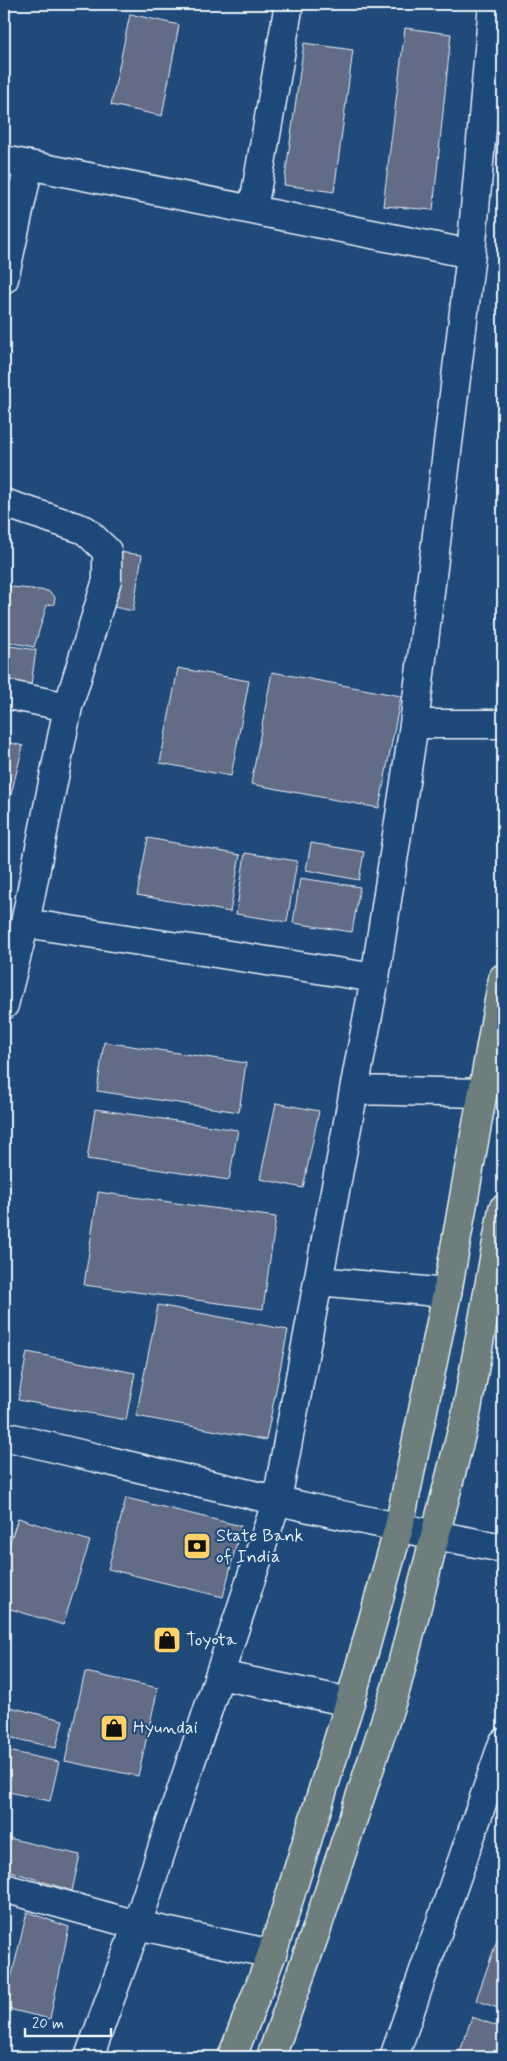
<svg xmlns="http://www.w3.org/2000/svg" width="507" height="2061" viewBox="0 0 507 2061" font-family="Mynerve,sans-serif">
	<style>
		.building { fill: #636c85; stroke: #e8f1f8 }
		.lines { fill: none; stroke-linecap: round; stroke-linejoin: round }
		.minor-casing { stroke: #e8f1f8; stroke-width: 31 }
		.major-casing { stroke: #e8f1f8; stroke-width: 31 }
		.minor { stroke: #1f4a7a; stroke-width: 28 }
		.major { stroke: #6d7e7c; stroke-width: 28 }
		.labels { text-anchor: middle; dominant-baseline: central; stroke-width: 4.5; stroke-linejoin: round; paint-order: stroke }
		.poi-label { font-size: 18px; fill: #e8f1f8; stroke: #1f4a7a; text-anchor: start }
	</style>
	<rect width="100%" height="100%" fill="#1f4a7a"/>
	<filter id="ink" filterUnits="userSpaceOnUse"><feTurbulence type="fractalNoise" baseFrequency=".02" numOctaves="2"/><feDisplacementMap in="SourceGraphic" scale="10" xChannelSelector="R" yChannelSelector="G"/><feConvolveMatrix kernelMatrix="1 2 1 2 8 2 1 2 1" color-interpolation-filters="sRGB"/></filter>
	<g filter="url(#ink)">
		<path class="building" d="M130,14L179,25L162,116L111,105Z
			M405,28L451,34L433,210L383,206Z
			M304,43L353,50L334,192L284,185Z
			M118,552L142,555L133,611L109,606Z
			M4,586L48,591L55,597L54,604L47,605L34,647L4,641Z
			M4,645L36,650L31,685L4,680Z
			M178,668L249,681L231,776L160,763Z
			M272,672L401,696L379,808L251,784Z
			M4,741L23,746L4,823Z
			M148,838L240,855L230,912L137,895Z
			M311,843L364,852L359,880L306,870Z
			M245,853L297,861L287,922L236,914Z
			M300,878L360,887L352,932L293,923Z
			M104,1042L246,1063L239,1112L97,1091Z
			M276,1103L319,1111L303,1188L260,1179Z
			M95,1109L238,1130L229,1180L87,1159Z
			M98,1192L276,1217L263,1309L84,1285Z
			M158,1305L288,1330L266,1440L136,1416Z
			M27,1352L135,1373L126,1420L18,1400Z
			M126,1498L241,1526L223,1597L108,1569Z
			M18,1518L90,1541L63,1625L4,1607V1560Z
			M85,1672L158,1688L138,1776L65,1761Z
			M6,1706L63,1720L56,1748L4,1736Z
			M4,1750L59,1762L50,1801L4,1791Z
			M4,1837L80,1855L72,1891L4,1869Z
			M27,1912L69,1927L50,2019L4,2008Z
			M503,1923V2010L476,2000Z
			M472,2017L503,2028V2057H458Z"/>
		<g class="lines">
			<defs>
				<path id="minor" d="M4,160L471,254L493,4
					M253,209L289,4
					M4,279L29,165
					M4,503L85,530L107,551V580L68,707L25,923L4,1005
					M4,694L68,707
					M414,724L471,254
					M25,923L375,978
					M355,1090L481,1093
					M318,1281L447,1293
					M4,1436C170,1475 336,1517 503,1548
					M220,1675L350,1702
					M4,1888L137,1925L272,1954
					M89,2057L137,1925L277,1500L375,978L414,724H503
					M394,2057L503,1743"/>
				<path id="major" d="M232,2057L272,1954L350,1702L399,1527L447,1293L503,978
					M271,2057L316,1931L396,1688L466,1415L503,1209"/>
			</defs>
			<use href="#minor" class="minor-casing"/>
			<use href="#major" class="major-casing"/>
			<use href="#minor" class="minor"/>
			<use href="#major" class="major"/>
		</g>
	</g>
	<defs>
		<symbol id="bank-square" viewBox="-11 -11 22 22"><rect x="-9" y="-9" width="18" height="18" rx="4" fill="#ffd166" stroke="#1f4a7a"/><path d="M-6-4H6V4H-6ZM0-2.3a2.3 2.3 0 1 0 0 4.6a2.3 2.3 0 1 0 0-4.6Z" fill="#111"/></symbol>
		<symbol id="shop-square" viewBox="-11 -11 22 22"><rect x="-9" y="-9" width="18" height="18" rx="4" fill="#ffd166" stroke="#1f4a7a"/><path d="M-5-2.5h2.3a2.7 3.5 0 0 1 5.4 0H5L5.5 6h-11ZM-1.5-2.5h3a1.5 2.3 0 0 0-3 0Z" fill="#111"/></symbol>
	</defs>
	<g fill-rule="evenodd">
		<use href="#bank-square" x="181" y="1530" width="32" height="32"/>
		<use href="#shop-square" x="151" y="1624" width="32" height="32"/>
		<use href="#shop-square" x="98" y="1712" width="32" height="32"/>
	</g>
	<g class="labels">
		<g class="poi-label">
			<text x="216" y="1536">State Bank<tspan x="216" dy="21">of India</tspan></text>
			<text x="186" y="1640">Toyota</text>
			<text x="133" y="1728">Hyundai</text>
		</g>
	</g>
	<rect width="507" height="2061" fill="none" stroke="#1f4a7a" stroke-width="20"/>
	<rect x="10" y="10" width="487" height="2041" fill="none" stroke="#e8f1f8" stroke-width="2" filter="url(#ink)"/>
	<path d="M25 2028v8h86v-8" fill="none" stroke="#e8f1f8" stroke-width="2.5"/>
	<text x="32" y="2028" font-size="15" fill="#e8f1f8" stroke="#1f4a7a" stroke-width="4" paint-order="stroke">20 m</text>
</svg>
